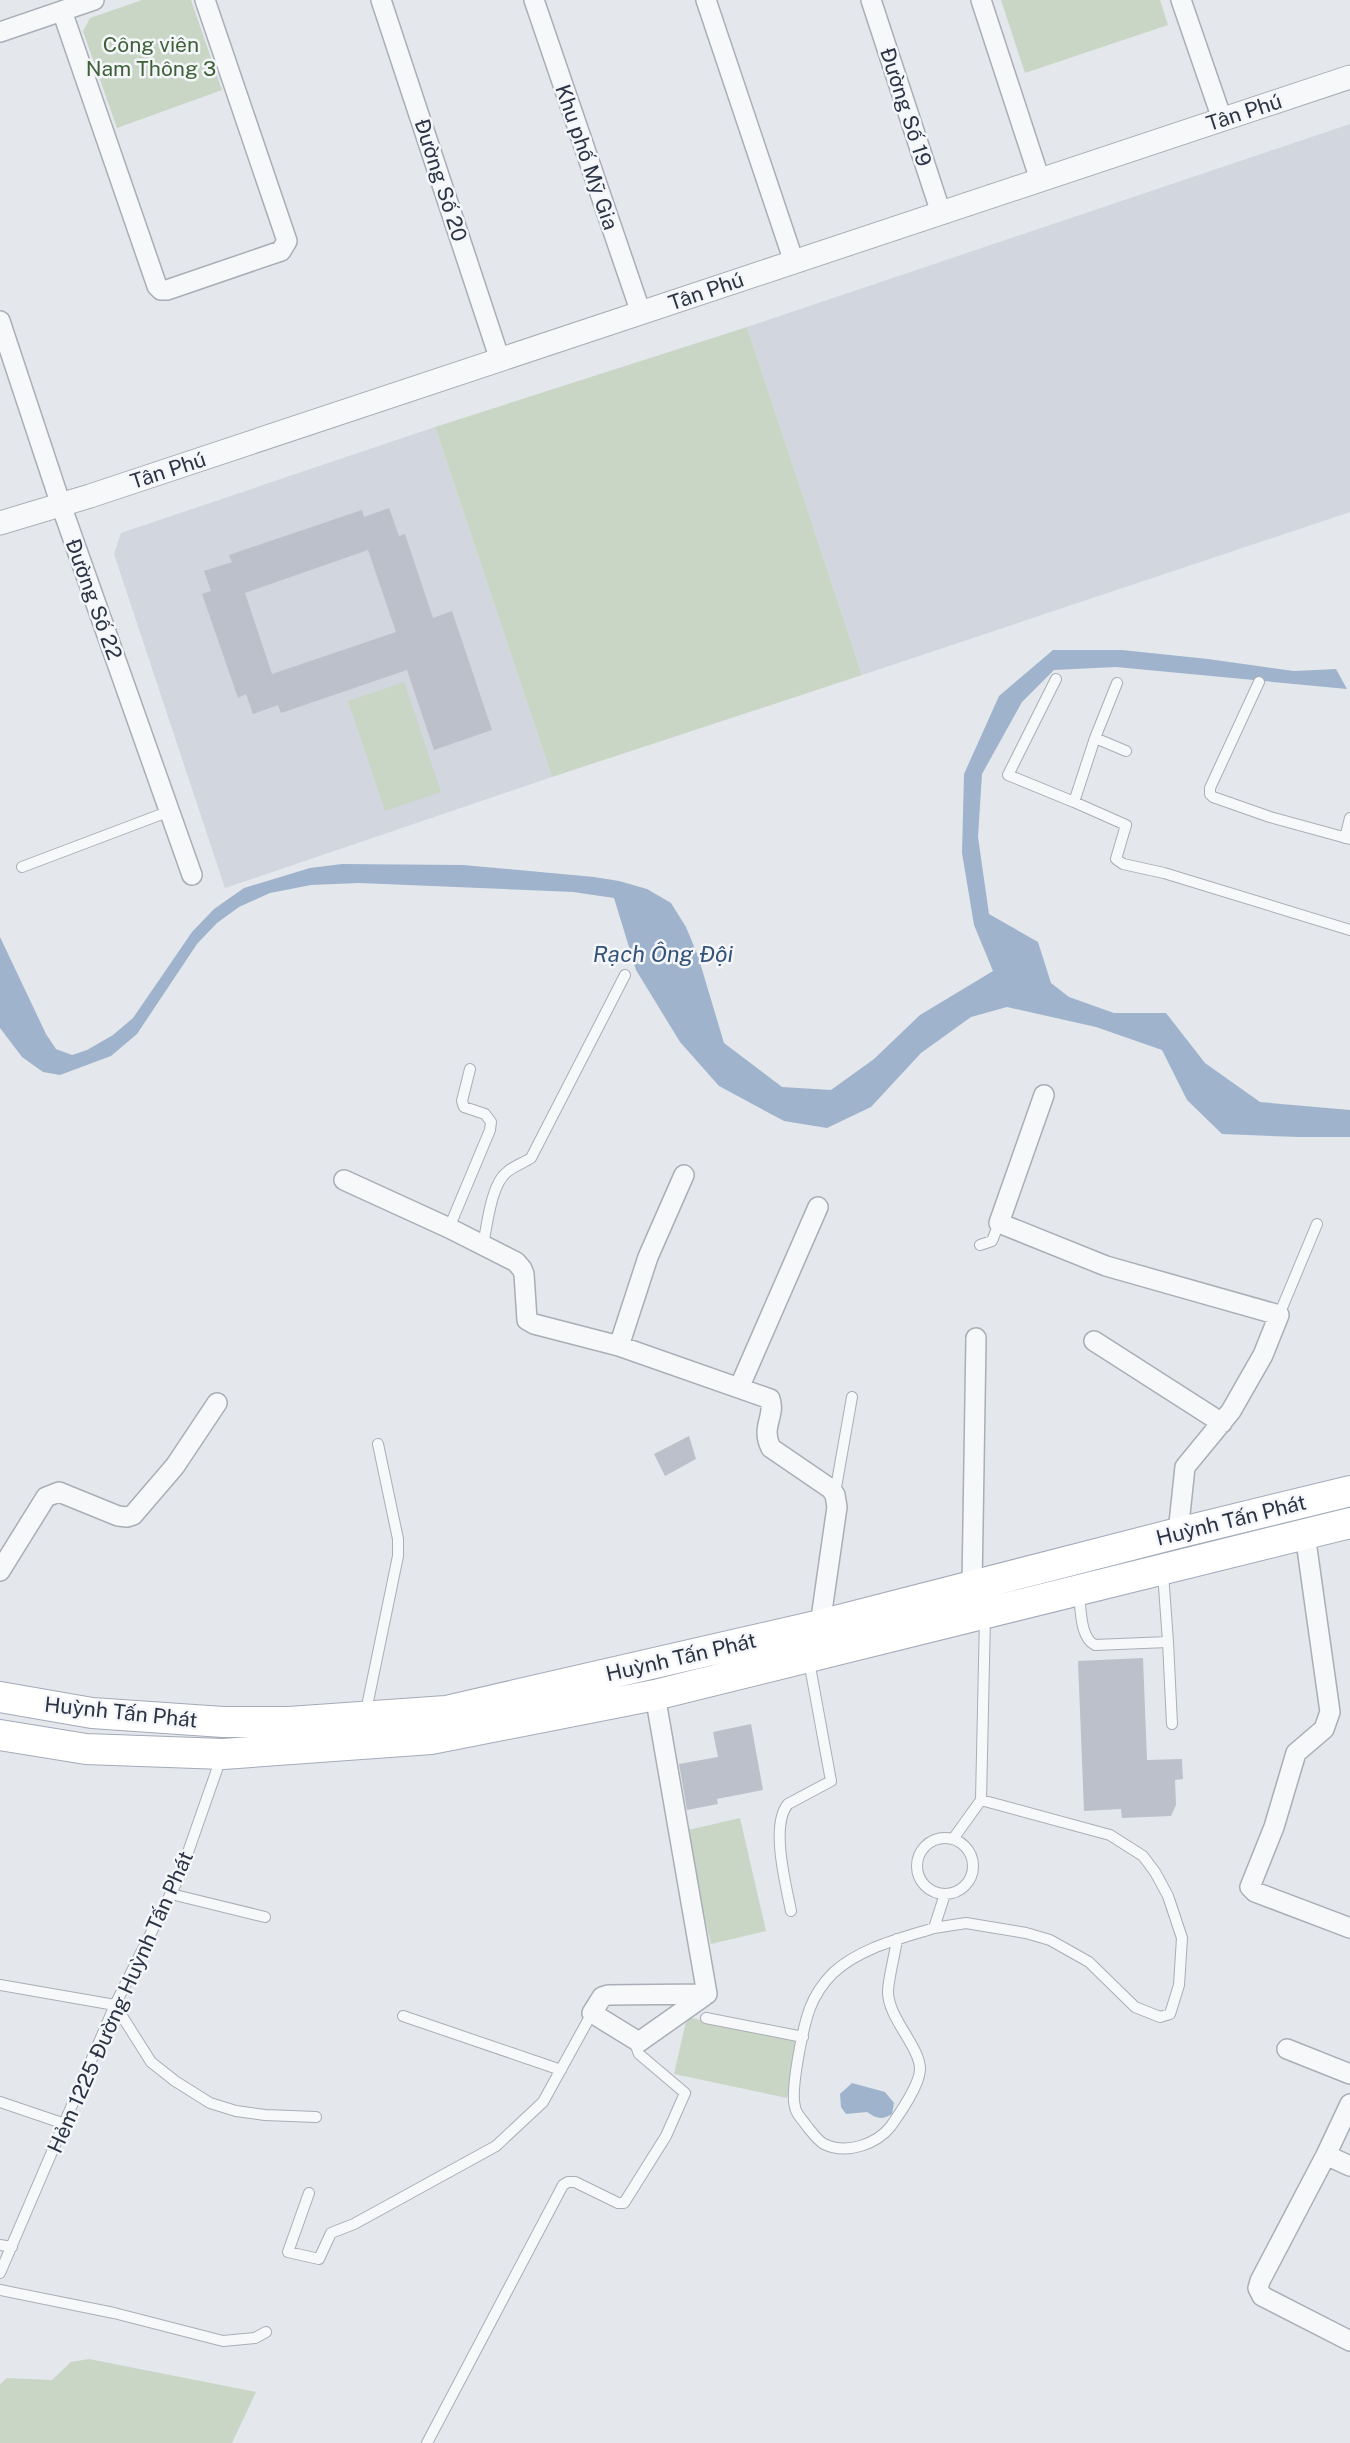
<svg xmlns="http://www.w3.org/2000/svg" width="1350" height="2443" viewBox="0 0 1350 2443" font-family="'Public Sans',sans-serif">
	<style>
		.built { fill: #d2d6de }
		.green { fill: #c9d6c5 }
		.water { fill: #9fb4cc }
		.building { fill: #bbc0ca; fill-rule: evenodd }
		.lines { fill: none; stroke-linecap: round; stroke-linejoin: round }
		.service-casing { stroke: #a9aeb7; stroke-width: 12 }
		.minor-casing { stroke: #a9aeb7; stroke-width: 22 }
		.tertiary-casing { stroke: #a9aeb7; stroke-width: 25 }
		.primary-casing { stroke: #a3abb8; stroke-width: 32 }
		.service { stroke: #f7f8fa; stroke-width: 10 }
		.minor { stroke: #f7f8fa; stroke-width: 19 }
		.tertiary { stroke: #f7f8fa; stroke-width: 23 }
		.primary { stroke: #fff; stroke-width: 30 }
		.labels { text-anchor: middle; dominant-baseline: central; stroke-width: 5; stroke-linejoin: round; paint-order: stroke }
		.park-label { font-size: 21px; fill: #3f6138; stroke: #f4f6f9 }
		.street-label { font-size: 21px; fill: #2b3445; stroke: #f4f6f9 }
		.water-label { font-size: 23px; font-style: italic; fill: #34527a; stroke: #f4f6f9 }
	</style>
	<rect width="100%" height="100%" fill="#e4e7ec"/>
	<path class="built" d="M1350,124V512L862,675L747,327Z
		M435,427L552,777L225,888L114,554L121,533Z"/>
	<path class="green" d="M142,0H191L222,90L117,128L83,31L90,18Z
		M1001,0H1160L1168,25L1025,73Z
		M747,327L862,675L552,777L435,427Z
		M404,682L441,792L385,811L348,701Z
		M740,1818L766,1931L711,1944L684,1831Z
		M687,2017L799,2041L787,2098L674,2074Z
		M89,2359L256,2392L232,2443H0V2384L7,2378L52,2380L71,2362Z"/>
	<path class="water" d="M1053,650H1122L1208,659L1294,671L1336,669L1347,689L1116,667L1054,670L1022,702L982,774L978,837L989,914L1038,942L1051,983L1069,997L1114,1013H1166L1205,1063L1260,1102L1350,1110V1137H1298L1222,1134L1187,1100L1162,1050L1096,1027L1007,1007L971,1017L921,1053L871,1107L827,1128L784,1121L719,1086L680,1042L636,970L614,898L573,892L359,883L311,885L270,893L239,907L217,923L197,944L137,1034L111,1056L60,1075L43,1072L22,1057L0,1028V937L46,1034L56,1049L72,1055L87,1050L113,1035L133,1018L192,932L214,909L244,888L310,868L342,864L463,865L594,877L619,881L647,889L671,903L686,927L698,956L724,1043L782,1087L831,1090L874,1059L920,1015L993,971L974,925L962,853L964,774L999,696Z
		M852,2083L885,2092L894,2103L892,2114C882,2120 877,2119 867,2112L846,2114L841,2107L840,2094Z"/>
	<path class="building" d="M389,508L399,536L405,534L433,618L452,611L492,730L434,750L407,670L281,713L278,705L253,714L246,694L238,698L202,594L211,591L204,571L232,562L229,555L362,510L364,517ZM368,550L396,632L272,674L245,593Z
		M689,1436L696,1459L665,1476L654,1454Z
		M1143,1658L1147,1760L1182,1759L1183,1779L1175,1780L1176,1805L1171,1816L1122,1818L1121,1809L1084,1811L1078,1661Z
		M751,1724L763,1790L717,1799L718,1804L687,1810L679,1764L718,1757L713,1732Z"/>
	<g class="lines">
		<defs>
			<path id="service" d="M1056,679L1008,775L1074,802
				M1259,682L1210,788V794L1213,797L1270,817L1350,839
				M1095,738L1117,683
				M1126,751L1095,738L1074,802L1126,825L1116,859L1123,864L1164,873L1350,930
				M1345,838L1350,818
				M22,867L170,811
				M449,1228L490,1130L491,1122L485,1114L464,1107L462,1101L470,1069
				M483,1245C487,1226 491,1184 507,1172C514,1166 523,1163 531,1158L625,975
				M980,1245L992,1241L999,1223
				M1279,1315L1317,1224
				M835,1493L852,1397
				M1079,1594C1081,1609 1080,1638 1095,1645L1168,1642L1163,1573
				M1168,1642L1172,1724
				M366,1711L398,1556V1539L378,1444
				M917 1866a28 28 0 1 1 56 0a28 28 0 1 1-56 0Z
				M953,1839L981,1800L985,1617
				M171,1894L265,1917
				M945,1894L934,1928L966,1923L1026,1933L1050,1940L1089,1962L1135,2007L1160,2017L1170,2014L1179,1985L1182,1938L1168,1896L1155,1872L1143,1856L1110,1835L981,1800
				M791,1911C786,1885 770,1825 788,1804L831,1781L809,1661
				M897,1939C895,1955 888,1979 888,1992C888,2018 921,2048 920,2070C919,2086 900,2113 891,2126C877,2144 847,2155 824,2144C817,2140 811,2131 806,2125C802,2119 796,2114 795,2107C790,2090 803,2027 810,2008C815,1995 823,1983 833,1973C860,1948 899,1939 934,1928
				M0,1985L115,2005L151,2062L175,2081L210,2103L236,2111L265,2115L316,2117
				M403,2016L561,2070
				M706,2018L803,2037
				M0,2102L65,2124
				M309,2193L288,2252L319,2259L331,2233L354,2224L496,2146L543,2102L592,2013
				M0,2245L12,2247
				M0,2273L115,2005L180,1875L221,1758
				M0,2290L114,2313L223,2341L255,2338L266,2332
				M427,2443L563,2185L568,2182H575L618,2203H624L666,2136L685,2093L639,2054L636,2046L639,2042"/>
			<path id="minor" d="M381,0L500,360
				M534,0L641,313
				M706,0L794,262
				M871,0L941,213
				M981,0L1040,180
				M1181,0L1222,119
				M62,11L157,286L161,290H167L281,251L287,241L205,0
				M0,32L94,0
				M0,321L61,505L192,875
				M1044,1095L999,1223L1106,1266L1279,1315L1263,1355L1231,1411L1185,1467L1178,1533
				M344,1180L449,1228L516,1262L522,1269L524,1274L527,1320L534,1324L619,1346L770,1399C776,1416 760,1427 771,1448L831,1489L835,1495L837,1507L820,1625
				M1094,1341L1222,1423
				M619,1346L648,1257L684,1175
				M739,1388L818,1207
				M1305,1534L1330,1712L1324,1729L1296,1753L1274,1827L1250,1887L1255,1892L1350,1928
				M0,1571L46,1497L59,1492L118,1516L127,1517L133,1515L175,1466L217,1403
				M972,1587L976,1338
				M655,1695L707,1994L608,1995L602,1997L592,2013L639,2042L707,1994
				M1287,2049L1350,2074
				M1350,2104L1326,2155L1260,2281L1258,2288L1262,2296L1350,2341
				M1326,2155L1350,2166"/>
			<path id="tertiary" d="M0,523L90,496L1350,77"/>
			<path id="primary" d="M0,1697L92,1713L223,1722H289L446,1711L820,1625L1178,1533L1350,1491
				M0,1735L86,1749L223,1754L431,1739L655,1695L1350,1523"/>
		</defs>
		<use href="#service" class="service-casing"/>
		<use href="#minor" class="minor-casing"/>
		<use href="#tertiary" class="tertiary-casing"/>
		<use href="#primary" class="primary-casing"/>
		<use href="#service" class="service"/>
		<use href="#minor" class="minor"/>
		<use href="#tertiary" class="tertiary"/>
		<use href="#primary" class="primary"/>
	</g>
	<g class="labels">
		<g class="park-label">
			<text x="151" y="44">Công viên<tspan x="151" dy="24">Nam Thông 3</tspan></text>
		</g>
		<g class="street-label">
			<text transform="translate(906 107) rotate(72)">Đường Số 19</text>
			<text transform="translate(1244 112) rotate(-18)">Tân Phú</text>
			<text transform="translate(587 157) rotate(71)">Khu phố Mỹ Gia</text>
			<text transform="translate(441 180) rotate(72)">Đường Số 20</text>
			<text transform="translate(706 291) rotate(-19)">Tân Phú</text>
			<text transform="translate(168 470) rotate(-18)">Tân Phú</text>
			<text transform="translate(94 599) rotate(70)">Đường Số 22</text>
			<text transform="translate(1231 1520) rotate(-14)">Huỳnh Tấn Phát</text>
			<text transform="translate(681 1657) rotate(-13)">Huỳnh Tấn Phát</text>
			<text transform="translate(121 1712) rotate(6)">Huỳnh Tấn Phát</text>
			<text transform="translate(120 2002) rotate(-66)">Hẻm 1225 Đường Huỳnh Tấn Phát</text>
		</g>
		<g class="water-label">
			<text x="663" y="953">Rạch Ông Đội</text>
		</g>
	</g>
</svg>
